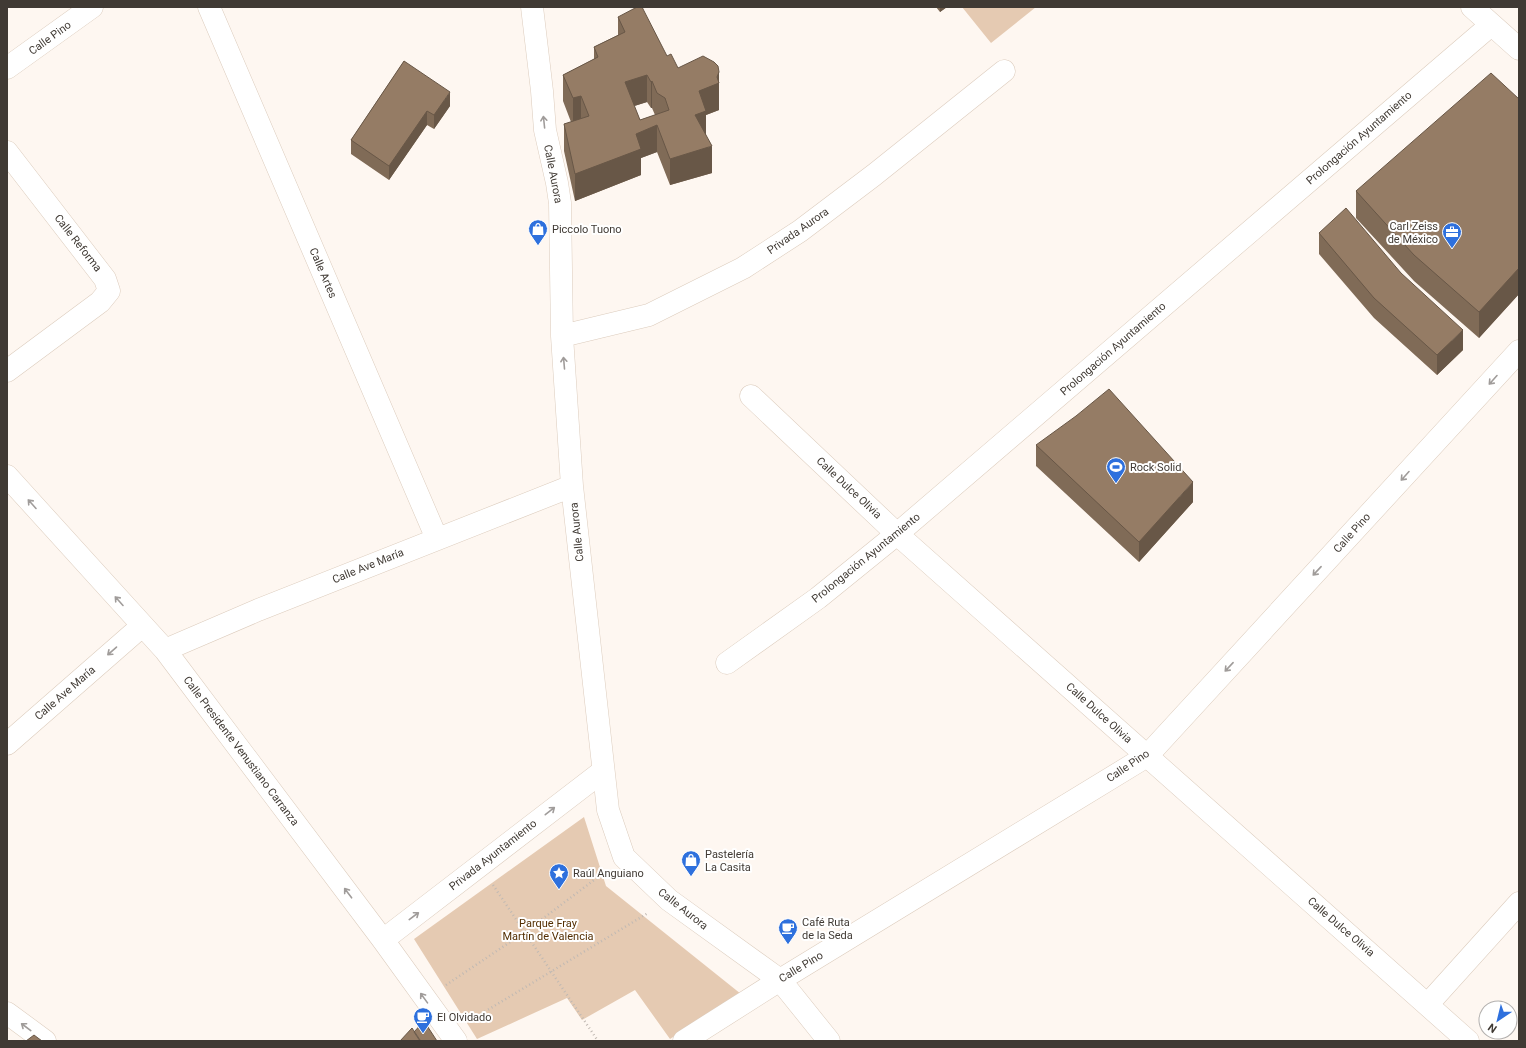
<svg xmlns="http://www.w3.org/2000/svg" width="1526" height="1048" viewBox="0 0 1526 1048" font-family="Roboto,sans-serif">
	<style>
		.green { fill: #e5cab2 }
		.lines { fill: none; stroke-linecap: round; stroke-linejoin: round }
		.minor-casing { stroke: #dcccbd; stroke-width: 23 }
		.major-casing { stroke: #dcccbd; stroke-width: 23 }
		.path { stroke: #c0b9b3; stroke-width: 2.5; stroke-dasharray: 1 3; stroke-linecap: butt }
		.minor { stroke: #fff; stroke-width: 22 }
		.major { stroke: #fff; stroke-width: 22 }
		.wall { fill: #806b57; fill-rule: evenodd }
		.shaded-wall { fill: #685747 }
		.building { fill: #957c65; stroke: #685747; fill-rule: evenodd }
		.oneway { stroke: #a09c9a }
		.labels { text-anchor: middle; dominant-baseline: central; stroke-width: 4; stroke-linejoin: round; paint-order: stroke }
		.street-label { font-size: 11px; fill: #403a34; stroke: #fff }
		.poi-label { font-size: 11px; fill: #403a34; stroke: #fff; text-anchor: start }
		.park-label { font-size: 11px; fill: #542f03; stroke: #fff }
	</style>
	<rect width="100%" height="100%" fill="#fef7f1"/>
	<path class="green" d="M962,7H1036L991,43Z
		M584,817L606,886L741,994L670,1039L635,990L582,1020L567,998L477,1039L414,939Z"/>
	<g class="lines">
		<defs>
			<path id="minor" d="M209,7L437,539
				M532,7L542,91L545,130L557,183L560,203L562,336L572,486L608,810L624,857L669,900L780,980L829,1041
				M7,68L92,7
				M7,152L105,279L109,291L100,302L7,371
				M562,336L649,315L743,268L800,231L874,175L1004,71
				M751,396L897,534L1468,1041
				M7,476L165,650L383,940L456,1041
				M165,650L258,610L572,486
				M727,663L818,598L897,534L1491,25
				M7,744L142,626
				M383,940L603,771
				M1428,1004L1519,903
				M7,1013L45,1041
				M684,1041L780,980L1147,756L1519,351"/>
			<path id="major" d="M1472,7L1519,49"/>
		</defs>
		<use href="#minor" class="minor-casing"/>
		<use href="#major" class="major-casing"/>
		<path class="path" d="M493,885L598,1041
			M446,985L525,932L606,871
			M471,1020L648,913"/>
		<use href="#minor" class="minor"/>
		<use href="#major" class="major"/>
	</g>
	<path class="wall" d="M936,7H947L940,12Z
		M618,17L667,56L678,68L719,72V110L706,115V135L712,173L670,185L657,152L641,158V175L575,201L564,151V124L571,122L563,101V75L594,59V47L618,35ZM647,102L651,108H652L655,115L640,120L634,106Z
		M404,61L450,106L434,129L427,125L389,180L351,154V140Z
		M1519,99V294L1479,338L1414,281L1356,218V191Z
		M1319,233L1463,350L1437,375L1374,318L1319,254Z
		M1036,445L1193,502L1139,562L1036,466Z"/>
	<path class="shaded-wall" d="M940,7H947L940,12Z
		M719,72V110L706,115V137L695,115L699,91L717,77Z
		M647,75V102L625,109V82Z
		M652,81V108H651V82Z
		M450,92V106L434,129V115Z
		M581,96V122L573,125V98Z
		M427,111V125L389,180V166Z
		M657,125V152L641,158V175L575,201V174L636,134Z
		M712,146V173L670,185V159Z
		M1519,268V294L1479,338V312Z
		M1463,330V350L1437,375V355Z
		M1193,482V502L1139,562V542Z"/>
	<path class="building" d="M637,7H642L667,56L671,54L678,68L703,56L714,62L718,66L719,72L717,77L719,83L699,91L706,111L695,115L712,146L670,159L657,125L636,134L641,149L575,174L564,124L589,116L581,96L573,98L563,75L598,57L594,47L625,32L618,17ZM647,75L651,82L652,81L657,93L665,98L669,110L640,120L625,82Z
		M404,61L450,92L434,115L427,111L389,166L351,140Z
		M1491,73L1519,99V268L1479,312L1414,255L1356,191Z
		M1346,208L1401,273L1463,330L1437,355L1374,298L1319,233Z
		M1109,389L1193,482L1139,542L1036,445L1076,416Z
		M424,1021L437,1041H420L414,1032Z
		M412,1028L420,1040L419,1041H400Z
		M34,1035L42,1041H26Z"/>
	<defs><path id="oneway-shaft" d="M-6 0H5M1.5-3L5.5 0L1.5 3" fill="none" stroke-width="1.6" stroke-linecap="round" stroke-linejoin="round"/></defs>
	<g class="oneway">
		<use href="#oneway-shaft" transform="translate(544 122) rotate(-96)"/>
		<use href="#oneway-shaft" transform="translate(564 363) rotate(-95)"/>
		<use href="#oneway-shaft" transform="translate(1493 380) rotate(132)"/>
		<use href="#oneway-shaft" transform="translate(1405 476) rotate(132)"/>
		<use href="#oneway-shaft" transform="translate(32 504) rotate(-132)"/>
		<use href="#oneway-shaft" transform="translate(1317 571) rotate(133)"/>
		<use href="#oneway-shaft" transform="translate(119 601) rotate(-132)"/>
		<use href="#oneway-shaft" transform="translate(112 651) rotate(139)"/>
		<use href="#oneway-shaft" transform="translate(1229 667) rotate(133)"/>
		<use href="#oneway-shaft" transform="translate(550 811) rotate(-38)"/>
		<use href="#oneway-shaft" transform="translate(348 893) rotate(-127)"/>
		<use href="#oneway-shaft" transform="translate(414 916) rotate(-37)"/>
		<use href="#oneway-shaft" transform="translate(424 998) rotate(-126)"/>
		<use href="#oneway-shaft" transform="translate(26 1027) rotate(-143)"/>
	</g>
	<defs>
		<symbol id="shop-pin" viewBox="-11 -11 22 30"><path d="M0 17L-7.5 6A9.5 9.5 0 1 1 7.5 6Z" fill="#2e70dd" stroke="#fff"/><path d="M-5-2.5h2.3a2.7 3.5 0 0 1 5.4 0H5L5.5 6h-11ZM-1.5-2.5h3a1.5 2.3 0 0 0-3 0Z" fill="#fff"/></symbol>
		<symbol id="office-pin" viewBox="-11 -11 22 30"><path d="M0 17L-7.5 6A9.5 9.5 0 1 1 7.5 6Z" fill="#2e70dd" stroke="#fff"/><path d="M-6-3h4V-5.5h4V-3h4V5H-6ZM-1-4.5V-3h2v-1.5ZM-6 0V1H6V0Z" fill="#fff"/></symbol>
		<symbol id="stadium-pin" viewBox="-11 -11 22 30"><path d="M0 17L-7.5 6A9.5 9.5 0 1 1 7.5 6Z" fill="#2e70dd" stroke="#fff"/><path d="M0-5a6.5 5 0 1 0 0 10a6.5 5 0 1 0 0-10ZM-3.5-1.8h7v3.6h-7Z" fill="#fff"/></symbol>
		<symbol id="sight-pin" viewBox="-11 -11 22 30"><path d="M0 17L-7.5 6A9.5 9.5 0 1 1 7.5 6Z" fill="#2e70dd" stroke="#fff"/><path d="M0-6L1.8-2.2L6-1.7L2.9 1.2L3.7 5.4L0 3.3L-3.7 5.4L-2.9 1.2L-6-1.7L-1.8-2.2Z" fill="#fff"/></symbol>
		<symbol id="cafe-pin" viewBox="-11 -11 22 30"><path d="M0 17L-7.5 6A9.5 9.5 0 1 1 7.5 6Z" fill="#2e70dd" stroke="#fff"/><path d="M-5.5-4.5H6V0H3Q3 3.5 0 3.5H-2.5Q-5.5 3.5-5.5 0ZM3-3.2v2h1.7v-2ZM-6 4.5H4V6H-6Z" fill="#fff"/></symbol>
	</defs>
	<g fill-rule="evenodd">
		<use href="#shop-pin" x="527" y="218" width="22" height="30"/>
		<use href="#office-pin" x="1441" y="221" width="22" height="30"/>
		<use href="#stadium-pin" x="1105" y="456" width="22" height="30"/>
		<use href="#shop-pin" x="680" y="849" width="22" height="30"/>
		<use href="#sight-pin" x="548" y="862" width="22" height="30"/>
		<use href="#cafe-pin" x="777" y="917" width="22" height="30"/>
		<use href="#cafe-pin" x="412" y="1006" width="22" height="30"/>
	</g>
	<g class="labels">
		<g class="street-label">
			<text transform="translate(50 38) rotate(-36)">Calle Pino</text>
			<text transform="translate(1359 138) rotate(-41)">Prolongación Ayuntamiento</text>
			<text transform="translate(553 174) rotate(79)">Calle Aurora</text>
			<text transform="translate(798 231) rotate(-35)">Privada Aurora</text>
			<text transform="translate(78 243) rotate(52)">Calle Reforma</text>
			<text transform="translate(323 273) rotate(67)">Calle Artes</text>
			<text transform="translate(1113 349) rotate(-41)">Prolongación Ayuntamiento</text>
			<text transform="translate(849 488) rotate(43)">Calle Dulce Olivia</text>
			<text transform="translate(577 532) rotate(-96)">Calle Aurora</text>
			<text transform="translate(1352 533) rotate(-48)">Calle Pino</text>
			<text transform="translate(866 558) rotate(-39)">Prolongación Ayuntamiento</text>
			<text transform="translate(368 566) rotate(-22)">Calle Ave María</text>
			<text transform="translate(65 693) rotate(-41)">Calle Ave María</text>
			<text transform="translate(1099 713) rotate(42)">Calle Dulce Olivia</text>
			<text transform="translate(241 751) rotate(53)">Calle Presidente Venustiano Carranza</text>
			<text transform="translate(1128 766) rotate(-34)">Calle Pino</text>
			<text transform="translate(493 855) rotate(-38)">Privada Ayuntamiento</text>
			<text transform="translate(683 909) rotate(38)">Calle Aurora</text>
			<text transform="translate(1341 927) rotate(41)">Calle Dulce Olivia</text>
			<text transform="translate(801 967) rotate(-31)">Calle Pino</text>
		</g>
		<g class="poi-label">
			<text x="1438" y="226" text-anchor="end">Carl Zeiss<tspan x="1438" dy="13">de México</tspan></text>
			<text x="552" y="229">Piccolo Tuono</text>
			<text x="1130" y="467">Rock Solid</text>
			<text x="705" y="854">Pastelería<tspan x="705" dy="13">La Casita</tspan></text>
			<text x="573" y="873">Raúl Anguiano</text>
			<text x="802" y="922">Café Ruta<tspan x="802" dy="13">de la Seda</tspan></text>
			<text x="437" y="1017">El Olvidado</text>
		</g>
		<g class="park-label">
			<text x="548" y="923">Parque Fray<tspan x="548" dy="13">Martín de Valencia</tspan></text>
		</g>
	</g>
	<rect width="1526" height="1048" fill="none" stroke="#403a34" stroke-width="16"/>
	<g transform="translate(1498 1020) rotate(215)"><circle r="19" fill="#ffffff" stroke="#b3b0ae"/>
	<path d="M0-3L7 15L0 10L-7 15Z" fill="#2e70dd"/>
	<text y="-6" font-size="11" font-weight="bold" text-anchor="middle" fill="#403a34">N</text>
	</g>
</svg>
